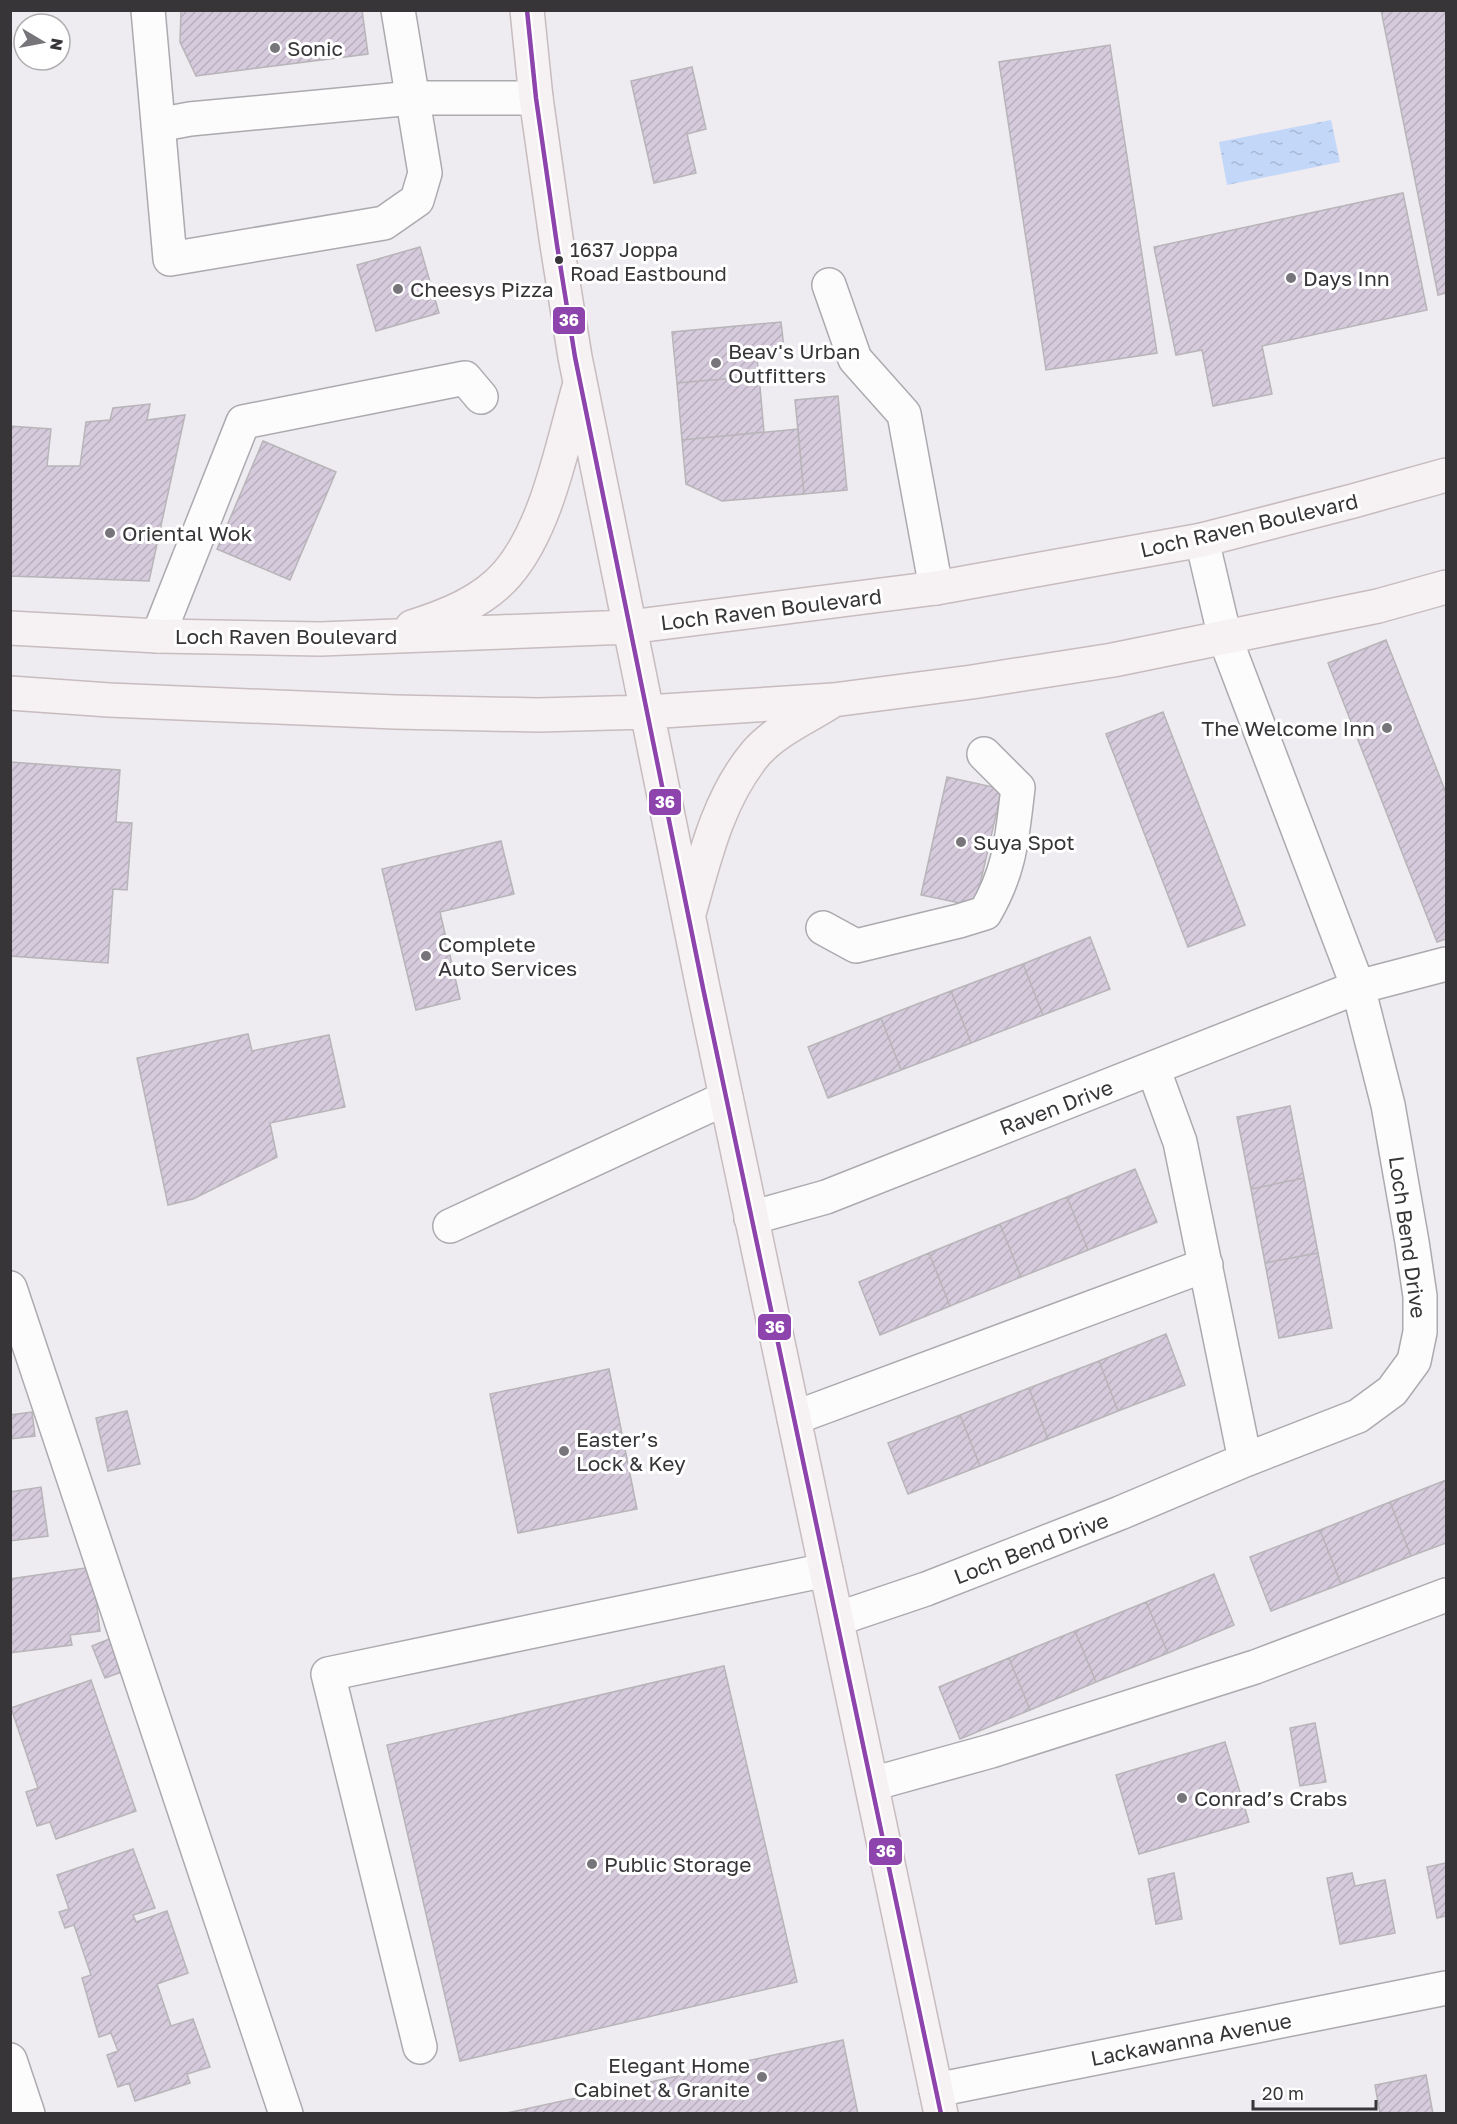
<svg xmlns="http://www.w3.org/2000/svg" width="1457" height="2124" viewBox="0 0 1457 2124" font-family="'Golos Text',sans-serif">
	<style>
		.water { fill: url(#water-ripples) }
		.building { fill: url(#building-hatch); stroke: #b8b5b9; stroke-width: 1.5 }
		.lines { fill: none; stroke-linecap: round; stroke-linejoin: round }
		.minor-casing { stroke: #acaaae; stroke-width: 36 }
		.major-casing { stroke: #c7bcbe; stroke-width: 36 }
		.minor { stroke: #fcfcfd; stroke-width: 33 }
		.major { stroke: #f6f1f2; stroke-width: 33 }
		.bus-1-casing { stroke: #fff; stroke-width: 9 }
		.bus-1 { stroke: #8e44ad; stroke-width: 4.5 }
		.poi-dot { fill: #777579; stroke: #fff; stroke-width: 2 }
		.bus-dot { fill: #373538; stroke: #fff; stroke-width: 2 }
		.labels { text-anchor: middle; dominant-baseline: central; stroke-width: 6; stroke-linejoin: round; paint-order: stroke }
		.bus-label { font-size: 20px; fill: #373538; stroke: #fff; text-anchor: start }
		.poi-label { font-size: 21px; fill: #373538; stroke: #fff; text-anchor: start }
		.street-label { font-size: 21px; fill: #373538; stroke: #fff }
		.line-badge { stroke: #fff; stroke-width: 2 }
		.badge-label { font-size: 16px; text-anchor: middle; font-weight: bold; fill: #fff }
	</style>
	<defs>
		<pattern id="water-ripples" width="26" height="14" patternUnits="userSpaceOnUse" patternTransform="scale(1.5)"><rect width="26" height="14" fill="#c3d7f9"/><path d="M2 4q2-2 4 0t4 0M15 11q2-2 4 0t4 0" fill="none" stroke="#a8b9d6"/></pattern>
		<pattern id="building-hatch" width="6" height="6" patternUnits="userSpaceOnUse" patternTransform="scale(1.5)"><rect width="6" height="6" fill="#d6cbdd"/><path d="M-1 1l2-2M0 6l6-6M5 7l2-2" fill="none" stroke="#b8afbe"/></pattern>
	</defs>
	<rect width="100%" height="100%" fill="#eeebf1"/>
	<path class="water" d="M1331,120L1340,162L1227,185L1219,142Z"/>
	<path class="building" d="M181,10H362L368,54L196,76L180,42Z
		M1381,10H1446V293L1438,295Z
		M1110,45L1157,353L1046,370L999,62Z
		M692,67L706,129L687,134L696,173L654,183L631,81Z
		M1403,193L1427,310L1262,346L1272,394L1213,406L1202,350L1176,355L1154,247Z
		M420,247L439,313L376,331L357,265Z
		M781,322L784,348L756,351L759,376L677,383L672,332Z
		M759,376L764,432L682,440L677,383Z
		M838,396L847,490L804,494L795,400Z
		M150,404L147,420L185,415L149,581L10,576V426L51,429L47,466H80L86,422L110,420L113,408Z
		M798,429L804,494L722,501L686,484L682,440Z
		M263,441L336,472L290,580L217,549Z
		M1386,640L1446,793V939L1437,942L1328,663Z
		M1163,712L1245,925L1188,947L1106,734Z
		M10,762L120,770L116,822L132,823L127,890L113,889L108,963L10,956Z
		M947,777L1002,789L975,906L921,895Z
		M501,841L514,894L440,912L460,999L416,1010L382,869Z
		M1090,937L1110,989L1043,1015L1023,964Z
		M1023,964L1043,1015L971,1043L951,991Z
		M951,991L971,1043L901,1070L881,1018Z
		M881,1018L901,1070L828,1098L808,1047Z
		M248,1034L252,1051L329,1035L345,1107L270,1123L277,1157L193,1199L168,1205L137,1058Z
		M1290,1106L1304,1178L1251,1189L1237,1117Z
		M1135,1169L1157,1222L1088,1250L1067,1197Z
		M1304,1178L1318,1253L1265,1263L1251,1189Z
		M1067,1197L1088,1250L1021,1277L1000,1224Z
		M1000,1224L1021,1277L950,1306L929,1253Z
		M929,1253L950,1306L880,1335L859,1282Z
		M1318,1253L1332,1328L1279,1338L1265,1263Z
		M1166,1334L1185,1385L1118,1411L1099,1361Z
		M1099,1361L1118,1411L1048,1439L1029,1388Z
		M609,1369L637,1509L518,1533L490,1394Z
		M1029,1388L1048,1439L980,1466L960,1415Z
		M127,1411L140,1464L108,1471L96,1418Z
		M32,1412L35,1436L10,1439V1415Z
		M960,1415L980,1466L908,1494L888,1443Z
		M1446,1480V1543L1411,1556L1390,1502Z
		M41,1487L48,1536L10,1541V1492Z
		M1390,1502L1411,1556L1341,1584L1320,1530Z
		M1320,1530L1341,1584L1271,1611L1250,1557Z
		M92,1567L100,1631L70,1635L72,1645L10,1653V1579Z
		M1214,1574L1234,1625L1168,1653L1146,1602Z
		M1146,1602L1168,1653L1096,1682L1075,1631Z
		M1075,1631L1096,1682L1030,1710L1009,1658Z
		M112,1638L127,1670L105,1678L92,1646Z
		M1009,1658L1030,1710L960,1739L939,1687Z
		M724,1666L797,1982L460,2061L387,1745Z
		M91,1680L136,1811L56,1839L50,1822L37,1826L26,1792L38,1788L11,1708Z
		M1315,1723L1326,1782L1300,1786L1290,1728Z
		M1225,1742L1249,1822L1139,1854L1116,1775Z
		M133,1849L155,1908L133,1915L136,1922L167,1911L188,1973L157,1984L171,2026L193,2019L210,2067L187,2074L190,2083L135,2101L129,2083L118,2087L107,2055L118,2051L111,2033L99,2037L82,1978L91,1975L74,1925L65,1928L59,1912L69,1909L57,1875Z
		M1446,1863V1916L1437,1918L1427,1867Z
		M1174,1873L1182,1919L1156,1924L1148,1879Z
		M1352,1873L1355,1886L1385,1880L1395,1933L1340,1944L1327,1878Z
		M843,2040L858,2114H502Z
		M1426,2075L1433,2114H1380L1375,2085Z"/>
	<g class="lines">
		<defs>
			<path id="minor" d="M148,10L170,259L384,223L417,200L425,173L398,10
				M158,125L190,119L413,98H536
				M829,285L855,359L904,414L936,588
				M158,636L243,422L465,378L481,397
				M823,928L856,946L959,921L985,913C1011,869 1012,836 1018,788L984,754
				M1153,1068L1180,1142L1245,1460
				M751,1218L826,1197L1358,987L1446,964
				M450,1226L726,1098
				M10,1288L286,2114
				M794,1418L1206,1265
				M837,1619L926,1589L1120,1513L1245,1460L1358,1416L1392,1391L1414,1361L1420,1332V1296L1412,1242L1388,1105L1358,987L1225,638L1202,540
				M872,1784L991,1751L1255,1667L1446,1595
				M420,2047L328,1674L826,1570
				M10,2060L28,2114
				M936,2090L1446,1988"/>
			<path id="major" d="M527,10L536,98L557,245L575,357L703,988L941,2114
				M412,627C446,616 483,602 507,574C547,528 562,446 579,387
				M10,628L158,636L320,639L629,627L936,588L1202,540L1353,501L1446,475
				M10,693L109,700L395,712L538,715L647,712L833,700L972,682L1113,660L1378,606L1446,587
				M690,910C705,856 719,797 756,753C775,731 805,718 829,703"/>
		</defs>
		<use href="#minor" class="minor-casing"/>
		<use href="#major" class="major-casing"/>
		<use href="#minor" class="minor"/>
		<use href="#major" class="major"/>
		<defs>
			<path id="bus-1" d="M527,10L536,98L557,245L575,357L703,988L941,2114"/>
		</defs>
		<use href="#bus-1" class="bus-1-casing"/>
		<use href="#bus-1" class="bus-1"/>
	</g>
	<g class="poi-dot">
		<circle cx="275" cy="48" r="6"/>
		<circle cx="1291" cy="278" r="6"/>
		<circle cx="398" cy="289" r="6"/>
		<circle cx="716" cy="363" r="6"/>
		<circle cx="110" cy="533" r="6"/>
		<circle cx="1387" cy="728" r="6"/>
		<circle cx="961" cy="842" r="6"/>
		<circle cx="426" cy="956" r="6"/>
		<circle cx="564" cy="1451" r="6"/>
		<circle cx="1182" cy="1798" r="6"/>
		<circle cx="592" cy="1864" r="6"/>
		<circle cx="762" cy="2077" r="6"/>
	</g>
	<circle class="bus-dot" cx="559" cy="260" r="5"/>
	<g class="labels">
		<g class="bus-label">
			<text x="570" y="249">1637 Joppa<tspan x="570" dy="24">Road Eastbound</tspan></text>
		</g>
		<g class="poi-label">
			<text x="287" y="48">Sonic</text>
			<text x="1303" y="278">Days Inn</text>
			<text x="410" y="289">Cheesys Pizza</text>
			<text x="728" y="351">Beav's Urban<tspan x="728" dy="24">Outfitters</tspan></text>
			<text x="122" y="533">Oriental Wok</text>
			<text x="1375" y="728" text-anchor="end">The Welcome Inn</text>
			<text x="973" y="842">Suya Spot</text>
			<text x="438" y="944">Complete<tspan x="438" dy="24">Auto Services</tspan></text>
			<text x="576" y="1439">Easter’s<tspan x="576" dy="24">Lock &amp; Key</tspan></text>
			<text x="1194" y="1798">Conrad’s Crabs</text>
			<text x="604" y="1864">Public Storage</text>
			<text x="750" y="2065" text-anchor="end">Elegant Home<tspan x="750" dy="24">Cabinet &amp; Granite</tspan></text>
		</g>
		<g class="street-label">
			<text transform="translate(1249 525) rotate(-13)">Loch Raven Boulevard</text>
			<text transform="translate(771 609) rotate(-7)">Loch Raven Boulevard</text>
			<text x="286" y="636">Loch Raven Boulevard</text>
			<text transform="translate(1056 1107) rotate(-21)">Raven Drive</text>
			<text transform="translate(1408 1237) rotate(82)">Loch Bend Drive</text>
			<text transform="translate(1031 1548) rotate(-21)">Loch Bend Drive</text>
			<text transform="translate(1191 2039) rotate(-11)">Lackawanna Avenue</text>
		</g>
	</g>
	<g class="line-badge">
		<rect x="552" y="306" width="34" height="29" rx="6" fill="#8e44ad"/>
		<rect x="648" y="788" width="34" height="28" rx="6" fill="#8e44ad"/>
		<rect x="757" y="1313" width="35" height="28" rx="6" fill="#8e44ad"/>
		<rect x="868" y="1837" width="35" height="29" rx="6" fill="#8e44ad"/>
	</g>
	<g class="badge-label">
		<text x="569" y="326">36</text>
		<text x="665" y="808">36</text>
		<text x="775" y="1333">36</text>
		<text x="886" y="1857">36</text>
	</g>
	<rect width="1457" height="2124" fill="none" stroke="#373538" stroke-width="24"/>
	<g transform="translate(42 42) rotate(100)"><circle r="28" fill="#ffffff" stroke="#afaeaf" stroke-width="1.5"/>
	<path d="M0-4.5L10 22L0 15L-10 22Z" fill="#777579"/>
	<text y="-9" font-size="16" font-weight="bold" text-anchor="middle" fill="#373538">N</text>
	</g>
	<path d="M1253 2100v9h123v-9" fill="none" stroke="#373538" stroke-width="3"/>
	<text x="1262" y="2100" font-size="18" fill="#373538" stroke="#ffffff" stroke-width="4.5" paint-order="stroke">20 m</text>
</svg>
